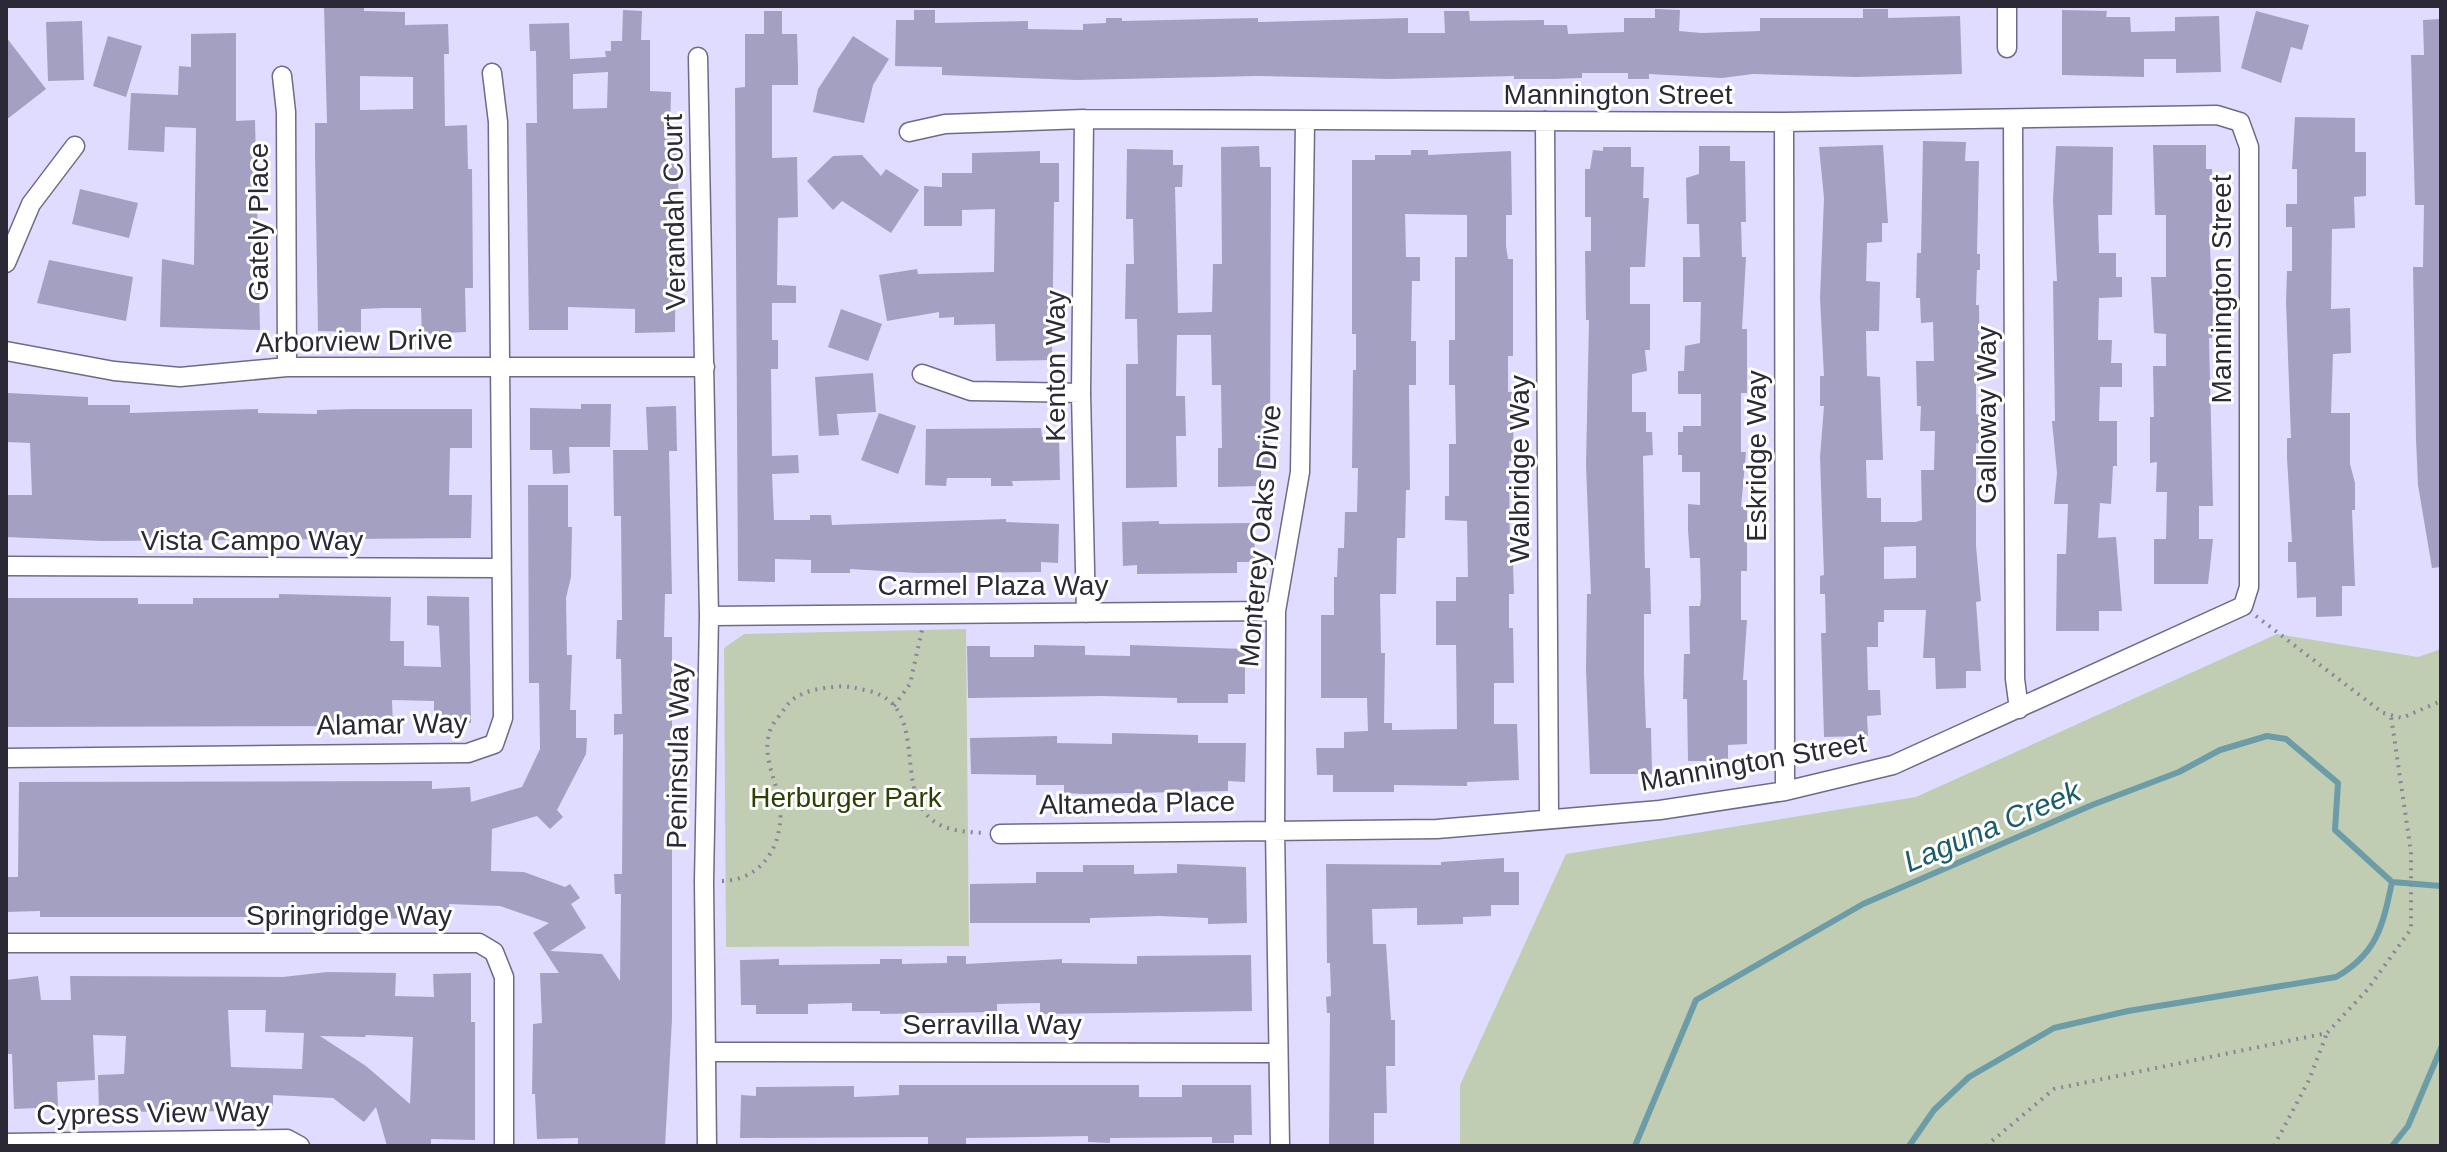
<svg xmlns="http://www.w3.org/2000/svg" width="2447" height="1152" viewBox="0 0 2447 1152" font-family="Arial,sans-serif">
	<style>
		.green { fill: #c1cdb2 }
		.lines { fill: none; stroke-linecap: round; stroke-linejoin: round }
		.stream { stroke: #6b9ca7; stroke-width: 6 }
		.building { fill: #a4a0c1; fill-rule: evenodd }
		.minor-casing { stroke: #6e6a88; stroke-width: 21 }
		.path { stroke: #87849c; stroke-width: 4; stroke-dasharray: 2 6; stroke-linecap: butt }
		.minor { stroke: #fff; stroke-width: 18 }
		.labels { text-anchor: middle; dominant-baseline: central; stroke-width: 6; stroke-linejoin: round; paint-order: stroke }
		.street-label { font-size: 28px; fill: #2b2936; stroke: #fff }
		.park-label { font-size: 28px; fill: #2d4004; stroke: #fff }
		.water-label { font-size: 30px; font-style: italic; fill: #1a5d69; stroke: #fff }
	</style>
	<rect width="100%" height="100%" fill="#e0dcff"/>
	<path class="green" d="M966,629L969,946L726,947L724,648L744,634Z
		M2277,634L2418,657L2441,649V1146H1460V1085L1566,854L1916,797Z"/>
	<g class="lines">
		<path class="stream" d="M1635,1146L1696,1000L1863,904L2092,805L2179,772L2220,750L2267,736L2286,739L2338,783L2335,830L2392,882
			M1909,1146L1934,1110L1969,1077L2054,1028L2128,1011L2336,977C2377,954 2383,925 2392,882L2441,886
			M2392,1146L2408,1126L2441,1048"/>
	</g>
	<path class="building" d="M324,6H364V11L405,12V25L448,24L449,54H444L445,126L467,125L468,169H472L473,288H465L466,332L422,334L421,308H385L361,309V332L318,331L315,152V123H327ZM360,76L413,77V109L360,110Z
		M1655,9L1680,10L1679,31L1701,33L1760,31V18H1863V9H1888V18L1960,16L1962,74L1856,77L1753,74L1722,78L1649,74V79H1628V73H1582V78L1552,79H1514V76L1390,79L1257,76L1077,80L942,75V67L895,66L896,20H914V10H935V23L1028,21V29L1083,30V24L1106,23V18H1122V21L1258,18V22L1408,18V33H1445L1444,11H1469L1470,21L1544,20V25H1567L1568,34L1624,32V18H1655Z
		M623,10L642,11L641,40H650V91L671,92L670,135L676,134L679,204H676L675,332L635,333V309L568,307V330H529L526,123H537L536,51H530L529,24L569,23L570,59L606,57L605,51H611V41H622ZM608,72L607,108L573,109V74Z
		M2062,10L2107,11L2106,17H2130L2131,32L2175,31V17L2219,16L2221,72L2176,73V59H2144V77L2062,75Z
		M764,11H782V34H797L798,68V85H772V158L797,157L798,217L778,218L777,285L796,286V303H772V340H778V369H771L772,456L798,455L799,473L772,474L774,520H810V515H831L832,525L1006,519V522L1059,524L1058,563L1041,562V572L918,573L850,569V573H811V560L775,559V582L738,581L735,88L745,87V34H764Z
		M2256,11L2309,25L2302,50L2291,47L2281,83L2241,68Z
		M2441,19V567L2432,568L2418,485L2416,439L2413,267H2423L2424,205H2415L2411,55H2424L2423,20Z
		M82,21L84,80L48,81L46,22Z
		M236,33V121L255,120L260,330L160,327L162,259L194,265L196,128L165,127L164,152L128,150L131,93L178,95L179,66L191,67V34Z
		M108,36L142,46L126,97L93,86Z
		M853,36L889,59L873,85L864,123L813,112L818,89Z
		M6,37L46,89L6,120Z
		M2295,117L2355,118V152H2366V196L2354,197L2355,228L2332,229L2331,309L2350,308L2351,353L2333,354L2331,413H2350V464L2355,483V510H2352L2355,586H2342V616L2316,617V597L2297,598L2296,562H2288V542H2292L2287,458V438H2291L2286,302L2287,271H2292V227H2286V204H2297V169H2292Z
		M1923,141L1966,142L1965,161H1979L1977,254H1980V270H1977L1976,305H1979L1980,378H1976V414L1980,415L1979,444L1976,443V546L1981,601L1976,602L1981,671H1966V688L1936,689L1935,658H1923L1926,610H1884V622H1878V647H1867L1868,690H1880L1881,715L1867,716L1868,736L1824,737L1821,633H1826L1825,594H1820V576L1824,575L1820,457L1824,406H1820V376H1824L1820,298L1824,198L1819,147L1883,145L1888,223H1882V242L1867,243L1866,281L1880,282L1879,331H1866L1867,376L1880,377L1883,460H1866L1867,498H1881V522H1916L1922,520L1921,470H1934L1935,431H1920L1921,406H1917L1916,361H1934L1933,322L1921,323L1920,298H1916L1917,253H1921ZM1916,546V578L1884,579V547Z
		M2153,145H2206V169H2212V228H2209L2213,309L2212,338H2209L2213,506H2199V539H2213L2208,584H2154V539H2166L2167,492H2156L2157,462L2150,463V417H2154L2153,366H2166V334L2154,333L2151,277H2166V215H2155Z
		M1259,146L1260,167H1271L1270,468L1261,469V486L1218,487V448H1222L1221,385H1212L1211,335H1177L1176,396H1185L1186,436H1176L1177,487L1126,488V364H1138L1137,319H1125L1126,264H1134L1133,219H1126L1127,149L1173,150V165H1183L1182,187H1175L1178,313L1212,312L1213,264H1222L1221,147Z
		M1699,146H1730V161H1745L1746,222H1741L1742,257H1746L1742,329H1747V393H1741V452H1746L1741,507H1747V571H1741V620H1747L1743,680H1747V744L1728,745V761H1688L1687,699H1683L1684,654H1690L1689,606H1700L1701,597L1700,558H1690L1688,530V504L1700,505V472H1682V455H1678V432H1683V426H1701V394H1678V371H1684L1685,346L1700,343L1701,302H1683V257H1700L1699,224H1687L1686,178L1699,174Z
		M2056,146L2113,147L2112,215H2098L2099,253H2116V277H2122V297L2099,298L2098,340H2112L2111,363H2122V387H2100L2099,421H2117V466H2113L2111,504L2100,503L2098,538L2116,537L2122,611H2099V631H2056L2057,554H2066L2068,504H2054L2057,473L2052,421H2055L2053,281H2057L2053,200Z
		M1603,147H1631V167H1644L1643,198H1649L1645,267H1630V304H1650V350H1645L1647,371L1632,374V412H1646V432H1652L1653,455L1643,456L1645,568H1650L1651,614H1644V675L1646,728H1651L1652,774H1590L1586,669L1587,594H1591L1586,465L1589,320H1586L1585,251H1591V217H1585V169H1590L1593,150L1603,151Z
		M1411,150H1428V155L1511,151L1512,215H1506V246L1508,259H1513V356H1508V392H1514L1513,461H1509L1510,564H1513L1514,594H1509V628H1513L1514,683H1494V724H1517L1519,780L1467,782V786L1394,785V792H1333V775H1317L1316,748H1344V732L1368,731L1367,698H1321V615H1334V577H1337L1338,548H1344L1345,512H1357L1358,468H1352L1353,370H1356V334H1352V160H1375V155H1411ZM1405,214L1467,215V257H1455V340H1449V385H1455L1456,444H1449V496H1445V520L1467,521L1468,577H1456V601H1436V645H1456L1457,729L1392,730V723H1384L1385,653H1381L1380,594H1396L1397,538H1405L1406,490H1410L1409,385H1416V341H1411L1412,281H1420V257H1406Z
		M1040,151V163H1059V202H1054L1052,360L996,361L995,324L954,325V317L939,318V312L887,321L879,275L917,269L918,274L994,272L995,209L962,210V226H924V186L942,187V173H972V153Z
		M862,155L881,176L886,169L919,190L891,233L842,201L833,210L807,181L833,156Z
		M80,189L138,203L129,238L72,224Z
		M49,260L133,277L126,321L37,303Z
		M841,309L882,324L868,361L828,347Z
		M873,373L876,412L837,414L839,435L819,436L815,377Z
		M8,393L88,397V405H130V413L258,409V413L317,414V410L357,409H472V448H450L449,495H472L471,538L102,541L6,537V495H32L30,443L6,442Z
		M581,404H611L610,447H569L570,473L553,474L552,450H530V408L581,409Z
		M676,406L677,451H669L672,594H665L664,637H672V1019L665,1146H578V1138L537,1139L535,1094H532L533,1024L542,1023L540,973H559L533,933L549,923L500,906L449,904L450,917L341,920V917H40V911L6,912V877H18L19,782L432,781V789L470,787L471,802L522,787L540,749L539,683H529L528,485H568V527H572L571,577L566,598L567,655H572L570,710H576V738H587L586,754L557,810L563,817L550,829L537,816L492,829L491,871L524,872L565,887L570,884L580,898L571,904L586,928L550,951L602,954L620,981L621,894H615L614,874H622L623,734L614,735V714H622L621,659H616L617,620H622L621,516H614L613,450H648L646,407Z
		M879,413L916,426L898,474L861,460Z
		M1041,428L1042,437H1059L1060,480L1012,481L1013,486H991V478H947L946,486L925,485L926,429Z
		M1159,521V524L1254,523L1255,562H1237V573L1137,574V565L1123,566L1122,522Z
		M279,594L391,597L390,641H404V666L441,667L439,626L427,625V596L469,597L471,723H434V701L392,700L393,726L6,727V598H138V604H193V598H279Z
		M1034,645L1085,646V655L1130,656V645L1245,649V694H1228V703H1177V698L1102,696L968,698L967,646H990V657H1034Z
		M1112,733L1198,735V743H1246L1245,782L1228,781V791L1084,794L1064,793V785H1036V775L971,774L970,738L1057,736V743L1112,744Z
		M1504,858V872H1519V905H1491V916L1463,917V924L1417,925V908L1372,909L1373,944H1386L1391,1020H1395V1066H1386L1387,1113H1374V1146H1329L1330,1013H1327L1326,997L1331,996L1330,963H1327L1326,864L1441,865V862Z
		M1177,864L1246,867L1247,923L1208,924V918L1159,916L1090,918V923H970V884L1036,883V872H1083V865H1134V874L1177,873Z
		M1251,955L1252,1011L1040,1014V1003L997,1004V1012L880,1014V1011H852V1003L808,1004V1014H756V1005H741L740,960L779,959V965L880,964V959H902V964L947,963V956H966V964L1062,959V963L1137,964V956Z
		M327,972L396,973L395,996L434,997L433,974L471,973V1022H475V1140L431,1139V1146H387L376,1107L364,1122L333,1098L273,1095V1106H252V1111L99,1112L98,1075L124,1074L126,1036L93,1035L95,1080L57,1082L58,1107L14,1109L12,1054H7L6,980L38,976L41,1000H71L70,976L283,977ZM228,1010H266L265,1032L304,1033L302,1069L231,1067ZM366,1035L413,1037L410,1104L366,1066L320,1036L365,1037Z
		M899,1085H1139V1097H1182V1085H1251L1252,1135H1234V1143H1212V1137L1110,1138V1143L1088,1142V1136L966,1138V1146L928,1145V1137L740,1138L741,1095L756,1096V1087L854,1086V1097L899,1095Z"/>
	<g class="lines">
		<defs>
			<path id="minor" d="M2007,6V48
				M698,57L709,616L704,882L707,1146
				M282,76L286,112L287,367
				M1084,119L1081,393L1086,613
				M2013,119L2015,679L2019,709
				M1545,121L1549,817
				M1784,122L1785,791
				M909,132L945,124L1084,119L1784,122L2217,115L2240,122L2249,147V587L2243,606L1893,765L1785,791L1660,810L1437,829L1000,834
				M6,263L31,204L75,146
				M6,351L114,371L180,377L287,367H705
				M922,374L971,391L1081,393
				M6,566L499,568
				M709,616L1276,611
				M6,758L468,753L494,744L503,718L498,122L492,73
				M6,943H479L494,952L504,977V1146
				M706,1052L1278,1053
				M6,1143L287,1139L300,1146
				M1280,1146L1275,829L1276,611L1300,472L1305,123"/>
		</defs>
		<use href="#minor" class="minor-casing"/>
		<path class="path" d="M2256,616L2383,713L2402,718L2441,701
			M894,706L910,684L922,630
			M722,881C763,880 784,844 780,805C777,780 760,755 771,728C774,721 781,714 785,708C796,692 815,689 833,687C846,685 856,688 869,691C930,706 893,786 931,819C945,831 966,832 983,833
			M1986,1146L2054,1089L2327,1033L2367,990L2411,929V852L2391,716
			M2274,1146L2309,1080L2327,1033"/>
		<use href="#minor" class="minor"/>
	</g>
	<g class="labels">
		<g class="street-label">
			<text x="1618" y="94">Mannington Street</text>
			<text transform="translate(674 212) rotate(-91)">Verandah Court</text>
			<text transform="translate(258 222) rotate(-90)">Gately Place</text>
			<text transform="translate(2221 289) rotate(-90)">Mannington Street</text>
			<text transform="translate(354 341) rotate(-1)">Arborview Drive</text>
			<text transform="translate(1055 366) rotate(-90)">Kenton Way</text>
			<text transform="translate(1986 415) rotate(-90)">Galloway Way</text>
			<text transform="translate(1756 456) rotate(-90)">Eskridge Way</text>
			<text transform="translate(1519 469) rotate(-90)">Walbridge Way</text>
			<text transform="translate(1260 536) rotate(-85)">Monterey Oaks Drive</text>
			<text x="252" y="540">Vista Campo Way</text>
			<text x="993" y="585">Carmel Plaza Way</text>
			<text transform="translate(392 724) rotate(-1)">Alamar Way</text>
			<text transform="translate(678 756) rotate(-89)">Peninsula Way</text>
			<text transform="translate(1753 762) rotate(-10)">Mannington Street</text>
			<text transform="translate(1137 803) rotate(-1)">Altameda Place</text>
			<text x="349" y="915">Springridge Way</text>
			<text x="992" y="1024">Serravilla Way</text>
			<text transform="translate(153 1113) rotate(-1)">Cypress View Way</text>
		</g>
		<g class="park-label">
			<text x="846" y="797">Herburger Park</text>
		</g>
		<g class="water-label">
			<text transform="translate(1992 826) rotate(-23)">Laguna Creek</text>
		</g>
	</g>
	<rect width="2447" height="1152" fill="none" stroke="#2b2936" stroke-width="16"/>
</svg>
